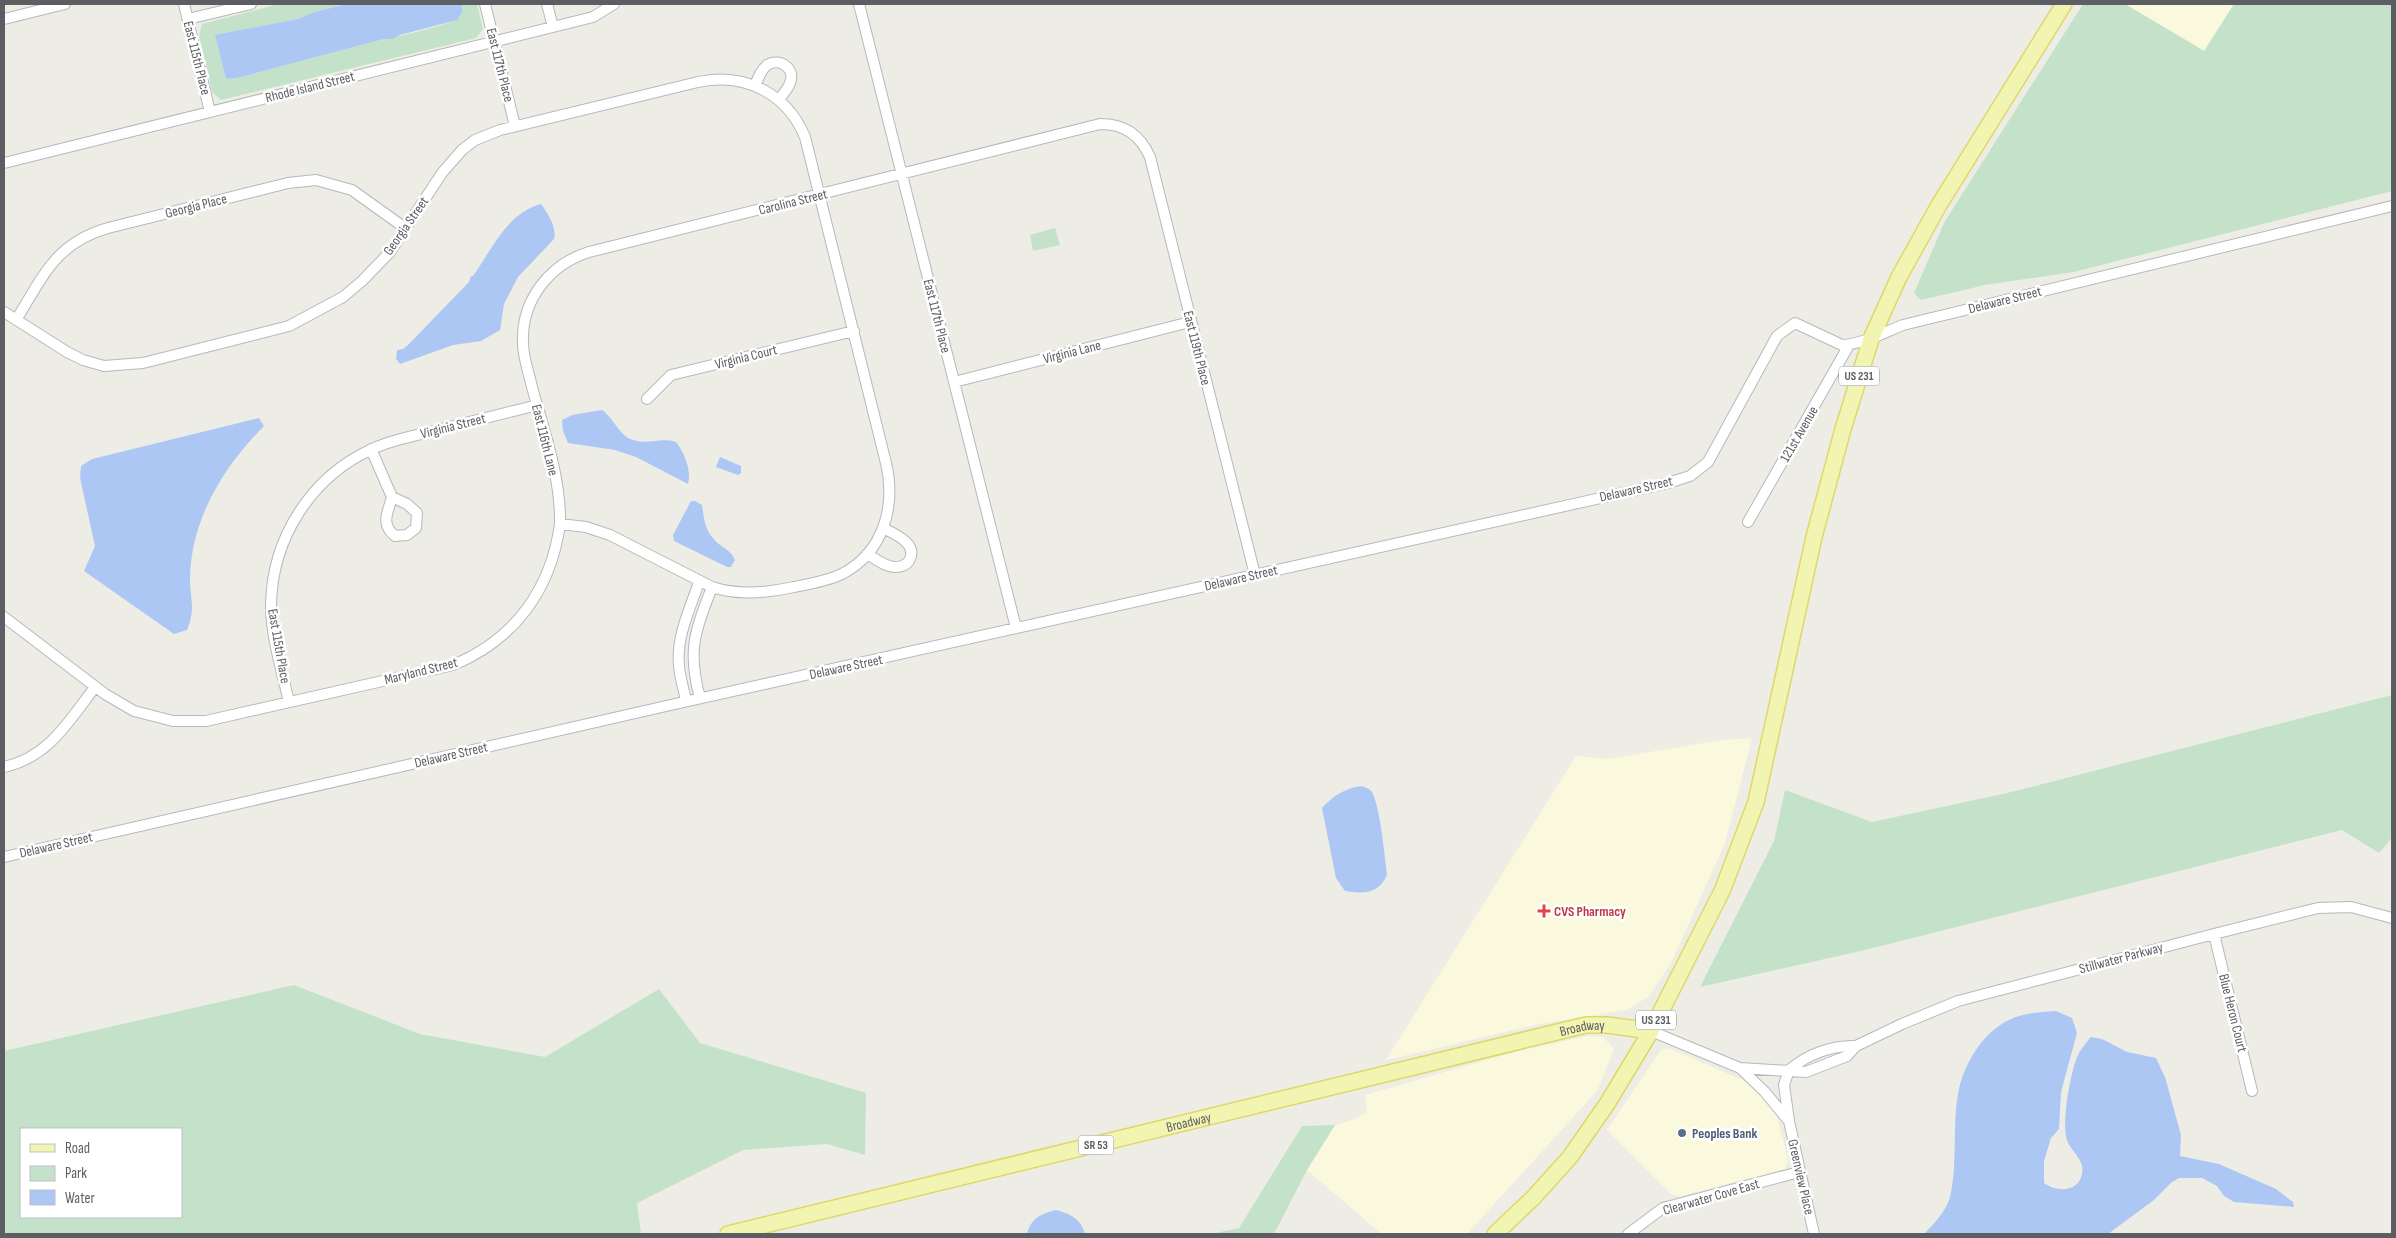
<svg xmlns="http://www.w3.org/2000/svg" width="2396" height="1238" viewBox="0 0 2396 1238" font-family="'Sofia Sans Condensed',sans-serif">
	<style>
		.commercial { fill: #faf9dd }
		.green { fill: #c4e2ca; fill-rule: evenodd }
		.water { fill: #adc7f5 }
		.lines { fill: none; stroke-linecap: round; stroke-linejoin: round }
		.minor-casing { stroke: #b7b8bd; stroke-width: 12 }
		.primary-casing { stroke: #e0d76a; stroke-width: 18 }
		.minor { stroke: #fff; stroke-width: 10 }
		.primary { stroke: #f2f5b2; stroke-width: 15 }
		.health-dot { fill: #e0444e; stroke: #fff; stroke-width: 2 }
		.service-dot { fill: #5c6f8a; stroke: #fff; stroke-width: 2 }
		.labels { text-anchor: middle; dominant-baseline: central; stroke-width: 5; stroke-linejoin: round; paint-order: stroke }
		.shield { fill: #fff; stroke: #8d8e92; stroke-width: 1 }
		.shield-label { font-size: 12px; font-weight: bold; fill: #5c5e63 }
		.street-label { font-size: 14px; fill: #5c5e63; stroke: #fff }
		.health-label { font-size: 14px; font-weight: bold; fill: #be3a42; stroke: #fff; text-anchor: start }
		.service-label { font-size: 14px; font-weight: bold; fill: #4e5e75; stroke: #fff; text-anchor: start }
	</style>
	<rect width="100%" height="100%" fill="#edede5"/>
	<path class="commercial" d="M2125,4H2234L2205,51Z
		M1752,738L1725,843L1671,963L1649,996L1627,1010L1539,1024L1386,1060L1576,756L1607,759L1722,740Z
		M1588,1036L1603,1037L1614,1049L1597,1091L1467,1234H1382L1307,1170L1335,1125L1352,1120L1367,1112L1365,1095L1518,1051Z
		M1669,1048L1749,1083L1769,1101L1777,1116L1788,1160L1785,1169L1681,1196L1672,1195L1607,1130L1661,1050Z"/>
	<path class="green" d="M279,4H347L314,12L298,19L220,35L216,38L226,79L237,78L384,39C394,38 452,24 458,18C463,14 462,9 462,4H477L483,29L476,38L221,100L212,92L199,36L202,24Z
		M2083,4H2125L2204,51L2234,4H2392V191L2074,272L1985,285L1921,300L1914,293L1945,221Z
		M1055,228L1060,245L1033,251L1030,235Z
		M2392,695V838L2379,853L2342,830L1865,950L1700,987L1774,841L1785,790L1872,822L2007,793Z
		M294,985L420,1034L545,1057L659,989L700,1043L866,1093L865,1155L827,1144L743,1150L637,1203L641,1234H4V1051ZM181,1129V1217H21V1129Z
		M1335,1125L1307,1170L1274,1234H1211L1239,1228L1302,1126Z"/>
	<path class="water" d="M347,4H462V13L457,20L400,35L392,39H384L237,78L226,79L215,35L298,19L314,12Z
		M541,204C548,214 557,227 554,239L518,277L504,304L500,330L481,341L453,345L400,364L396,359L397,350L403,349L409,344L469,282L471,276H473C492,249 507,213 541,204Z
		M602,410C614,418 619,436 633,440C647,445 662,437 676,442C684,452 692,471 688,484L636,457L615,450L568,443L563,431L562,420L572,415Z
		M259,418L264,426C224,466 191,519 190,578C190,600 196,608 187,630L174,634L84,571L95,546L80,478L81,466L92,459Z
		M720,457L741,466V473L738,475L716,467Z
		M691,501H695L702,505C704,517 704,528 713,538C719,547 731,549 735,560L731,567H727L674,541L673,535Z
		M1362,786C1366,788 1369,788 1372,792C1380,806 1385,858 1387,875C1379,894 1363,894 1345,891L1336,878L1322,808C1333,796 1345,788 1362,786Z
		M2056,1011L2072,1018L2077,1033L2061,1092L2059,1129L2051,1138L2044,1161V1183C2056,1192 2078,1193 2082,1174C2085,1159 2071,1152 2067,1140C2061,1124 2071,1067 2079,1053C2082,1047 2087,1042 2091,1037L2102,1039L2127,1052L2156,1058L2165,1077L2181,1135L2180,1156L2219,1164L2276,1189L2293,1202L2294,1207L2234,1202L2224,1196L2217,1186L2202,1178H2179L2172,1182L2154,1200L2108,1234H1924C1933,1225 1947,1210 1950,1197C1958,1164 1952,1128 1958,1094C1963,1065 1983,1031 2011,1019C2024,1013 2041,1012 2056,1011Z
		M1056,1210C1071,1214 1081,1219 1085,1234H1027C1031,1218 1041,1214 1056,1210Z"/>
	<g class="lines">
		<defs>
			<path id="minor" d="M184,4L210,112
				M485,4L515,126
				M547,4L553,27
				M859,4L1016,628
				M4,19L65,4
				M188,19L251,4
				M755,86C758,78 761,70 767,65C780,57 796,69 790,83C788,89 782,95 779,100
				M4,163L593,17L614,4
				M4,312L67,352L83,360L104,366L143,363L289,326L343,297L362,281L390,252L442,173L462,150L475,140L500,130L698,82C744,72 787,93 805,137L886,463C896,506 884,552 842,574C827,581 810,584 794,587C767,593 739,596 712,587L610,535L586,527L560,524C551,590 514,640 453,665L206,721H173L134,711L105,694L4,617
				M16,320C43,277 55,243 108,228L288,183L316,180L352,190L405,228
				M954,382L1190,322
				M647,399L671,375L854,331
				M371,449L392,497L407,504L417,513L416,528L407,535L395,536C380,524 388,512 392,497
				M1748,522L1849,345
				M560,524C561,478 544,431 532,387C529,373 523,358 523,343C521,300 550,264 589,252L1100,124C1125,124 1140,135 1150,157L1255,575
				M867,554C876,559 885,567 895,567C900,567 906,565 909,561C919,544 895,534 883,528
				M700,698C687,650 695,632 712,587
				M686,701C684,690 680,678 679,666C676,637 690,609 699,582
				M289,702C282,671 271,637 271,605C272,538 311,477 372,449C391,440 413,436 434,431C468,422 503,414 537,405
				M4,767C49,757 69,721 95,687
				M4,857L675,704L1668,483L1690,476L1708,462L1777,336L1795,323L1842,345C1863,344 1883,333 1903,325L2392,206
				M2214,934L2252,1091
				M1651,1031L1740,1068L1806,1072L1847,1056L1856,1046L1902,1024L1958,1001L2214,934L2318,908L2351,907L2392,918
				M1740,1068L1765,1092L1788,1120
				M1789,1070L1784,1085L1789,1121L1814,1234
				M1789,1070C1808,1054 1832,1045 1856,1046
				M1628,1234L1663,1208L1799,1172"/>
			<g id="primary">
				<path id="s1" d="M728,1234L1586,1025H1607L1651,1031"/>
				<path d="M1495,1234L1534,1197L1570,1157L1607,1104L1651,1031L1722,891L1756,802L1814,537L1843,429L1871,339L1899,277L1939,205L2064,4"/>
			</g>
		</defs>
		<use href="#minor" class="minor-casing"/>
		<use href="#primary" class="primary-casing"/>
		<use href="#minor" class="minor"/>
		<use href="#primary" class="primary"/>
	</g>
	<path class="health-dot" d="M1541.5 903.5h5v5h5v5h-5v5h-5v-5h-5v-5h5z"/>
	<circle class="service-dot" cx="1682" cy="1133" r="5"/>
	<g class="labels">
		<g class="shield">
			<rect x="1839" y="366.5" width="40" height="19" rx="4"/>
			<rect x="1636" y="1010.5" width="40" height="19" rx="4"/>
			<rect x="1078.5" y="1135.5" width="35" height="19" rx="4"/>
		</g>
		<g class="shield-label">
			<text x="1859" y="376">US 231</text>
			<text x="1656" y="1020">US 231</text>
			<text x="1096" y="1145">SR 53</text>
		</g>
		<g class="street-label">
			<text transform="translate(197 58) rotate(76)">East 115th Place</text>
			<text transform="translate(500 65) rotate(76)">East 117th Place</text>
			<text transform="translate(310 87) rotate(-14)">Rhode Island Street</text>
			<text transform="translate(793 202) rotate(-14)">Carolina Street</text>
			<text transform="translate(196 206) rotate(-14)">Georgia Place</text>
			<text transform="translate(406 226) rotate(-55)">Georgia Street</text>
			<text transform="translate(2005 300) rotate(-14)">Delaware Street</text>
			<text transform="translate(937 316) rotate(76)">East 117th Place</text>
			<text transform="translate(1197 348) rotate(76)">East 119th Place</text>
			<text transform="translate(1072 352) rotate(-14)">Virginia Lane</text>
			<text transform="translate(746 357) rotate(-14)">Virginia Court</text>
			<text transform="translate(453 426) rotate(-14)">Virginia Street</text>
			<text transform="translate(1799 434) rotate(-60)">121st Avenue</text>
			<text transform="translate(545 440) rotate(76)">East 116th Lane</text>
			<text transform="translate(1636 489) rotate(-13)">Delaware Street</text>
			<text transform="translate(1241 578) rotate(-13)">Delaware Street</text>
			<text transform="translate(279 646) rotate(80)">East 115th Place</text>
			<text transform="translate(846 667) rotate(-12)">Delaware Street</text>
			<text transform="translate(421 671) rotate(-14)">Maryland Street</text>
			<text transform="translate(451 755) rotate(-13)">Delaware Street</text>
			<text transform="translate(56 845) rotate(-13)">Delaware Street</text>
			<text transform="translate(2121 958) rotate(-15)">Stillwater Parkway</text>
			<text transform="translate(2233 1013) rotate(76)">Blue Heron Court</text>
			<text stroke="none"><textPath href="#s1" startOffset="879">Broadway</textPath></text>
			<text stroke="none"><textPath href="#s1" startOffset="474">Broadway</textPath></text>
			<text transform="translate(1801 1177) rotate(77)">Greenview Place</text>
			<text transform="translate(1711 1197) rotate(-16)">Clearwater Cove East</text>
		</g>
		<g class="health-label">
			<text x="1554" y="911">CVS Pharmacy</text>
		</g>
		<g class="service-label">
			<text x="1692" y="1133">Peoples Bank</text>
		</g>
	</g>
	<rect width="2396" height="1238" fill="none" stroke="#5c5e63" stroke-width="10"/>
	<rect x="20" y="1128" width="162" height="90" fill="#ffffff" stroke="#bebfc1"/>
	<rect x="30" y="1144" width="25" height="8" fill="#f2f5b2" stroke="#bebfc1"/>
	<text x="65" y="1153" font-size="15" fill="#5c5e63">Road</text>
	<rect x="30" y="1166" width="25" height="15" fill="#c4e2ca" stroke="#bebfc1"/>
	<text x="65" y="1178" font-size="15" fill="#5c5e63">Park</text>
	<rect x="30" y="1190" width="25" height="15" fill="#adc7f5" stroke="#bebfc1"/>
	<text x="65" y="1203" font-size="15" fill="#5c5e63">Water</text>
</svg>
